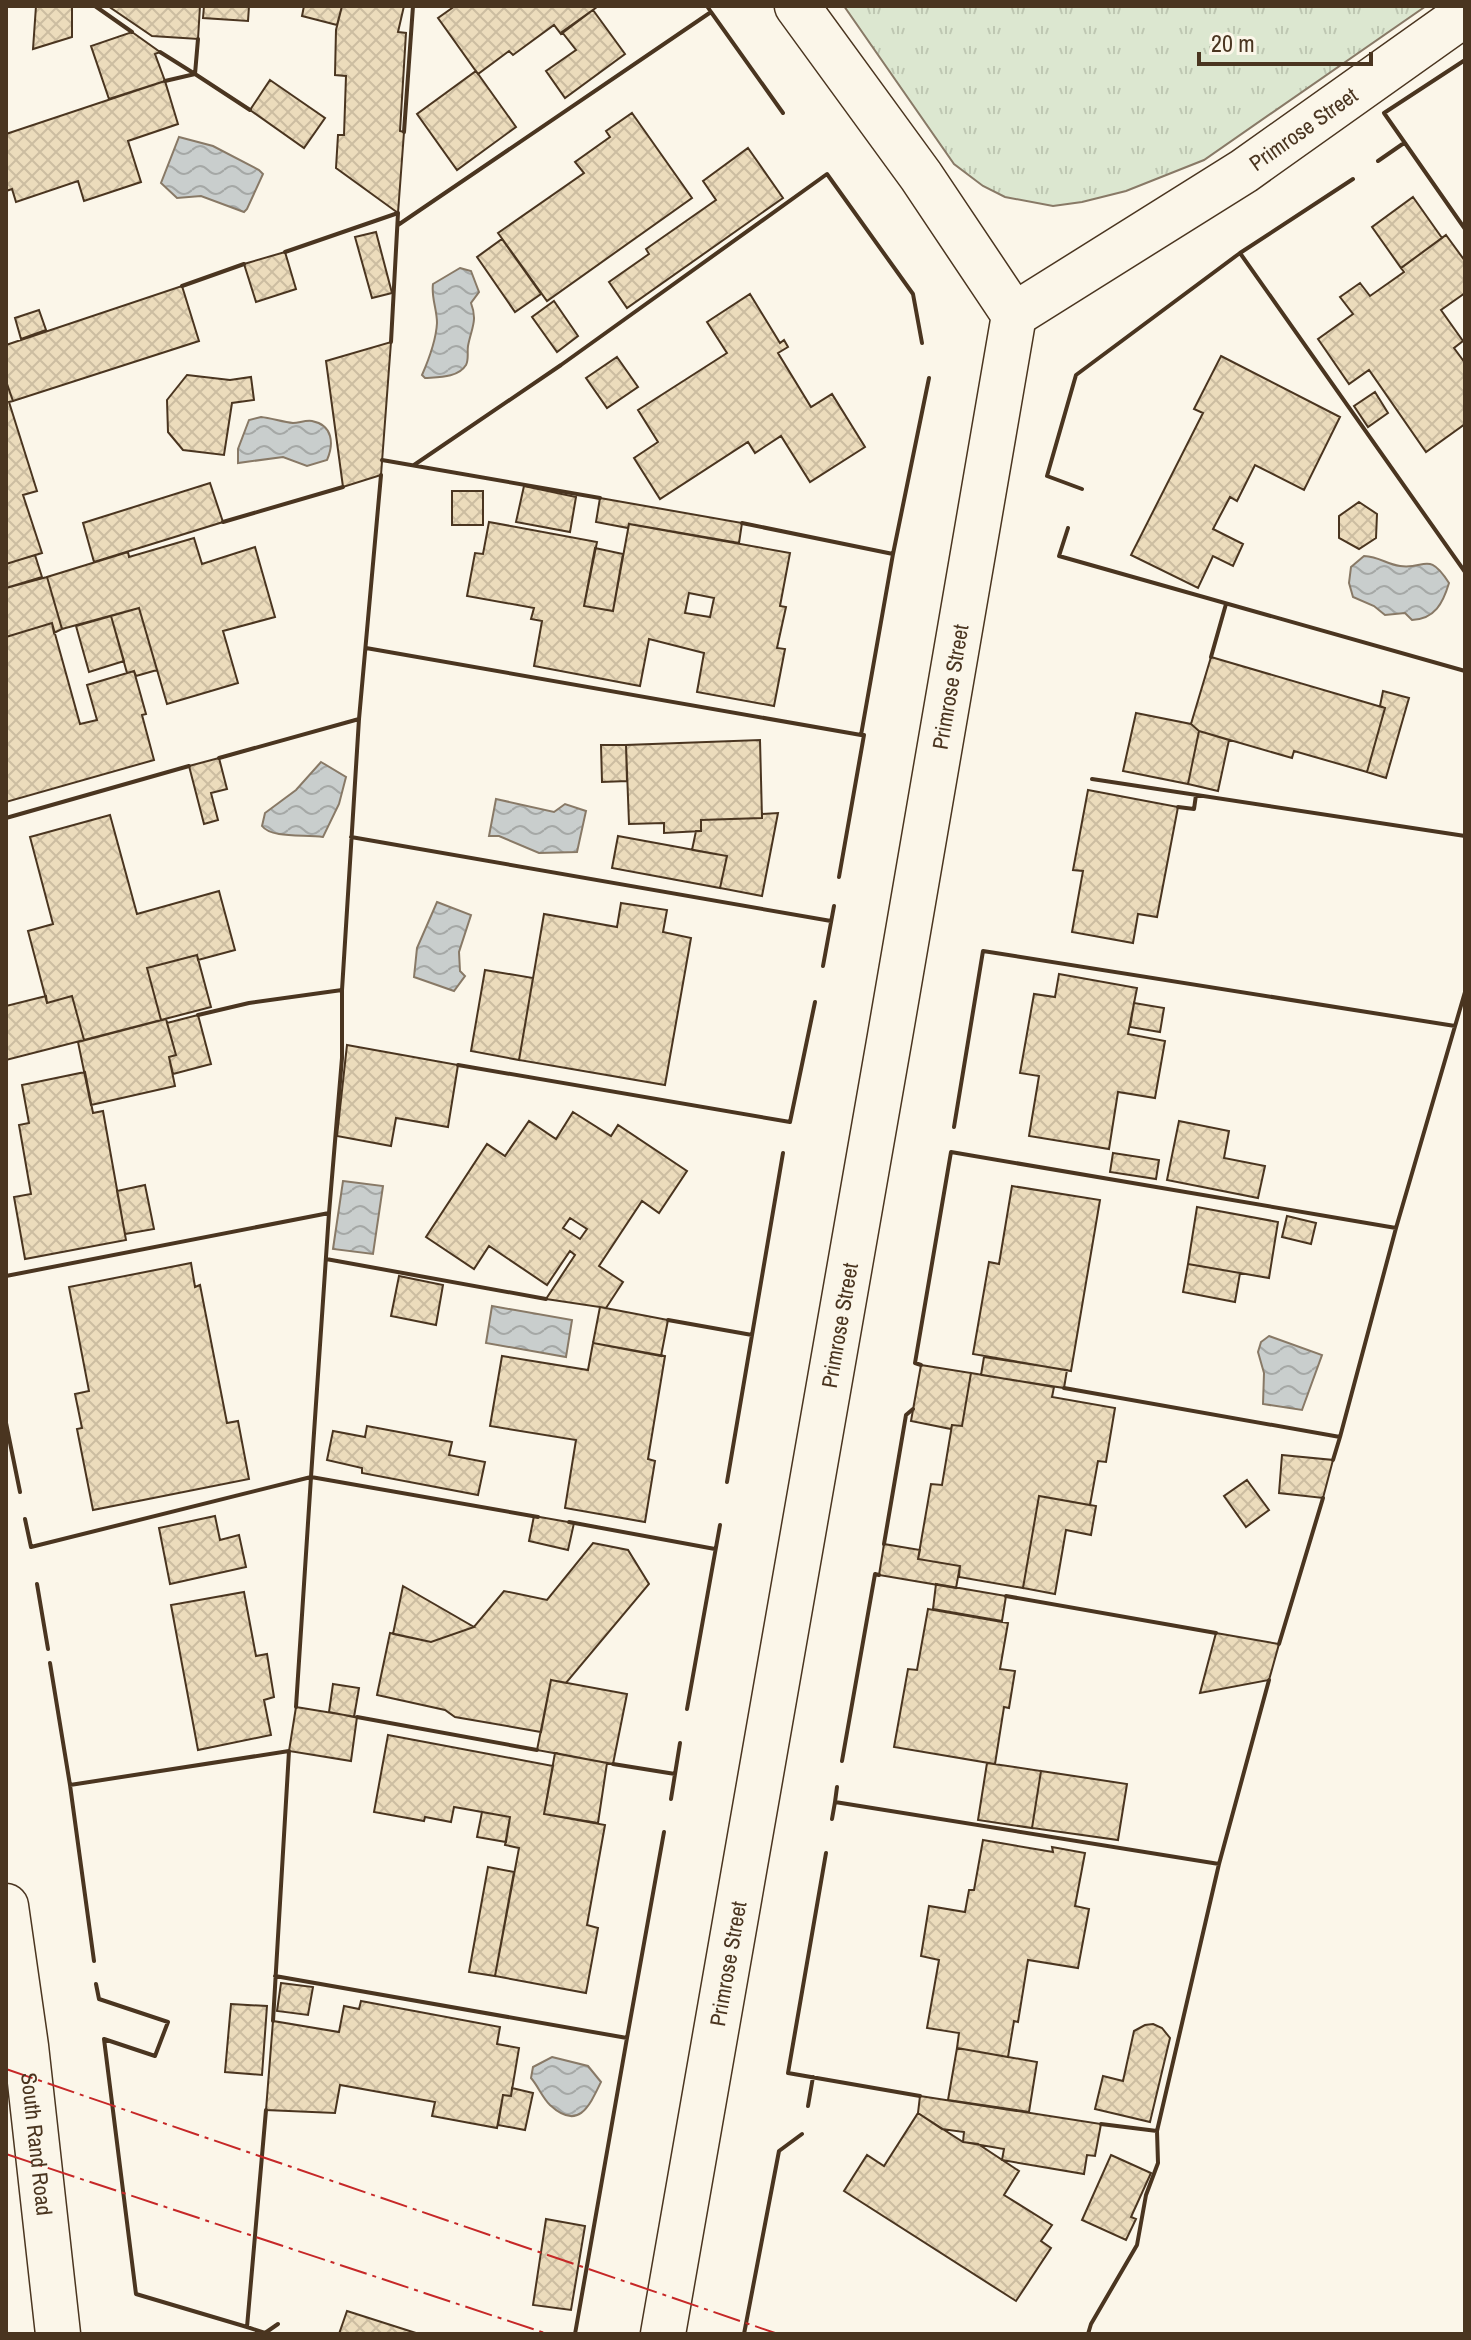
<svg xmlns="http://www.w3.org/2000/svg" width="1471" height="2340" viewBox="0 0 1471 2340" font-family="'Archivo Narrow',sans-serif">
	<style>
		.grass { fill: url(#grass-tufts); stroke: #887966; stroke-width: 2 }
		.water { fill: url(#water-waves); stroke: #887966; stroke-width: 2 }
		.building { fill: url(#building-cross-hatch); stroke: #4a3520; stroke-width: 2; fill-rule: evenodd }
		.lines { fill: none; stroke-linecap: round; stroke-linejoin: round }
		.street-casing { stroke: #4a3520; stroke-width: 47 }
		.secondary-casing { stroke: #4a3520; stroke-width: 47 }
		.street { stroke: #fbf6e9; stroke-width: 44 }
		.secondary { stroke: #fbf6e9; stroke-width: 44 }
		.wall { stroke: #4a3520; stroke-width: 4 }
		.power { stroke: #c62828; stroke-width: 2; stroke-dasharray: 28 6 4 6; stroke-linecap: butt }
		.labels { text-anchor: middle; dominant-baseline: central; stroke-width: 6; stroke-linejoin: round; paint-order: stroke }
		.street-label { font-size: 22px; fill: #4a3520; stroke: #fbf6e9 }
	</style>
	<defs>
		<pattern id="grass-tufts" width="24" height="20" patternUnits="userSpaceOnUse" patternTransform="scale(2)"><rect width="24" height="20" fill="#dce7d0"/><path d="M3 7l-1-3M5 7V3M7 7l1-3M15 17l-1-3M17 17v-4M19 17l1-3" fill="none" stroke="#bec7b2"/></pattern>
		<pattern id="water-waves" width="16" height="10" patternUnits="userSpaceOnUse" patternTransform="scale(2)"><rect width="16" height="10" fill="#c9cecd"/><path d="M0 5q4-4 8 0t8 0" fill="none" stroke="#a5a8a6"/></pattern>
		<pattern id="building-cross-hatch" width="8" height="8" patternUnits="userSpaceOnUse" patternTransform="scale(2)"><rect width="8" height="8" fill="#ecdcbc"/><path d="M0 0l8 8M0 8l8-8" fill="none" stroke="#ccbda1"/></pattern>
	</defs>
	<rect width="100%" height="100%" fill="#fbf6e9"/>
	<path class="grass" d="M844,6H1426L1204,160L1126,191L1082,202L1053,206L1005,197L983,186L954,164Z"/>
	<path class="water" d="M179,137L213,146L259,170L263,174L247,209L244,212L201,196L177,198L161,183Z
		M460,268L471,271L479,292L471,303C478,321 471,329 468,346C467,353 469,359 466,365C458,378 438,377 425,378L422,375C429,359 436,341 437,323C437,309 431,297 433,284Z
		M261,417C271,418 283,422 293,423C299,423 305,420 312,421C333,425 334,444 327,460L307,466L283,457L238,463V449L249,420Z
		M1364,556C1380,557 1386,564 1400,566C1425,570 1428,550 1449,583C1443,603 1435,619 1412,620L1405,613L1385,615L1374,606L1353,597L1349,583L1351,567Z
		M321,762L346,777L339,804L323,837C305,834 272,839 262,826L265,813L296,790Z
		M496,799L554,812L565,804L586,811L577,852L539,853L499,836H489Z
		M437,902L471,915L459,952L460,971L465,976L454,991L414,977L417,948Z
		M343,1181L383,1186L373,1254L333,1249Z
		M492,1306L572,1320L566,1357L486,1343Z
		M1269,1336L1322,1355L1302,1410L1263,1404L1264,1373L1258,1352L1261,1342Z
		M552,2057L588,2066L601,2082C589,2107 578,2131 550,2105C542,2097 538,2086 531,2078L533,2067Z"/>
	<path class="building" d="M36,6H72V37L33,49Z
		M108,6H200L198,39L152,36Z
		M204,6H249L248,21L203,18Z
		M304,6H342L337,25L302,16Z
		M342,6H404L398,32L406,33L400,131L404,132L398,213L336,168L338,135H344L346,76L335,75L336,30Z
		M455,6H596L597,7L561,34L554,25L513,55L509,51L478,74L438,18Z
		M593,10L625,54L565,98L546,71L576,50L562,32Z
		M132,32L160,52L155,54L165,81L109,99L91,46Z
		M476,71L516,127L457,170L417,114Z
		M270,80L325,118L304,148L250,110Z
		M165,81L178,124L128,141L141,182L84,201L78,181L16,202L12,189L6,191V134Z
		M632,113L692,198L547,301L498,233L584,173L575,162L610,137L606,131Z
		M748,148L783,198L627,308L609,282L649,254L646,249L716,200L703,181Z
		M1413,197L1442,238L1401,268L1372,227Z
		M376,232L392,293L372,298L355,237Z
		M1446,235L1465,261V293L1441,310L1463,341L1454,348L1465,363V424L1426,452L1369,370L1349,384L1318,339L1353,314L1340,297L1360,283L1370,296L1404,272L1401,268Z
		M502,239L541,294L515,312L477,257Z
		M285,252L296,289L256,302L244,264Z
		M182,286L199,341L13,401L6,381V345Z
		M750,294L780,343L784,340L788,347L778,353L811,407L832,394L865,447L810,482L781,436L755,453L748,442L660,499L634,458L658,442L638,410L727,353L707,322Z
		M554,301L578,336L557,352L532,317Z
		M39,310L46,330L21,339L15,318Z
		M391,342L381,475L343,487L326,361Z
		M1221,356L1340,417L1304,490L1255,465L1237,501L1230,497L1213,529L1243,544L1233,566L1213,556L1198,588L1131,555L1203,413L1194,409Z
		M617,357L638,387L607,408L586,378Z
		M187,375L230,380L251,377L254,400L232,403L224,455L183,450L168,432L167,400Z
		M6,381L13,401L9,402L37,491L23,495L42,553L6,564Z
		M1375,392L1388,413L1368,427L1354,406Z
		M210,483L223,522L94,562L83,523Z
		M524,486L576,497L570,532L516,522Z
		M452,491H483V525H452Z
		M600,498L742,523L739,543L629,524L628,528L596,522Z
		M1359,502L1377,514L1376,538L1359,549L1339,538V516Z
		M489,522L597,542L584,606L613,611L629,524L790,553L780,606L786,607L777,648L785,649L774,706L697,692L704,653L649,639L640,686L534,666L542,621L531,619L534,608L467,596L475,553L483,554ZM689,593L714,598L710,617L685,613Z
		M194,538L202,564L255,547L275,617L223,631L238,683L167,704L139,608L62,629L47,577L128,552L129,557Z
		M595,548L623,554L613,611L584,606Z
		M35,555L42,577L6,588V564Z
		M47,577L62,629L54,633L52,623L6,637V588Z
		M139,608L157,670L136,676L134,671L127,673L111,616Z
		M111,616L124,661L89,672L76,626Z
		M52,623L80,724L97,720L87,685L134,671L146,714L142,715L154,760L6,802V637Z
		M1211,657L1385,708L1367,772L1294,751L1292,758L1199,731L1191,724Z
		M1383,691L1409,698L1386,778L1367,772L1385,708L1380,706Z
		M1136,713L1191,724L1199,731L1188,784L1123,771Z
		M1199,731L1229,740L1218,791L1188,784Z
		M760,740L762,818L701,820V831L664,833V823L629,824L626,745Z
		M601,745H626L627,781L602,782Z
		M219,758L227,789L211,793L218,820L204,824L189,766Z
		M1088,790L1178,807L1157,917L1138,914L1133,943L1072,932L1083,871L1073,870Z
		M778,813L762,896L720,888L727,856L692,850L696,831H701V820L762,818V814Z
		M110,815L137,914L219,891L235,950L198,960L197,955L147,968L161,1020L84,1040L72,996L47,1003L28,931L53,924L30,837Z
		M618,836L727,856L720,888L612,868Z
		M621,903L667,910L663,932L691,938L665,1085L519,1060L544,914L617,927Z
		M197,955L211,1007L161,1020L147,968Z
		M485,970L533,978L519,1060L471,1051Z
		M1059,974L1137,988L1128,1034L1165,1041L1155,1098L1118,1092L1109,1149L1029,1136L1039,1076L1020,1073L1034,994L1055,997Z
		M46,996L47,1003L72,996L84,1040L6,1060V1006Z
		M1134,1003L1164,1008L1160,1032L1130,1027Z
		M198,1015L211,1064L173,1074L169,1057L176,1055L167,1023Z
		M166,1019L176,1055L169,1057L175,1086L91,1105L78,1042Z
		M347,1045L458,1065L448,1127L396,1118L391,1146L337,1136Z
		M85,1072L93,1113L103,1111L126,1240L25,1259L14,1197L31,1194L19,1125L29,1123L22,1085Z
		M573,1112L611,1136L618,1125L687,1171L659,1213L642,1201L599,1266L623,1282L606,1308L546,1299L575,1255L570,1251L547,1285L489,1246L474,1269L426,1237L487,1144L505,1156L529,1121L556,1139ZM570,1218L587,1229L580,1239L563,1228Z
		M1179,1121L1229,1131L1224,1158L1265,1166L1258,1198L1167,1180Z
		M1113,1153L1159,1160L1156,1179L1110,1172Z
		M145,1185L154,1229L125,1234L117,1191Z
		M1012,1186L1100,1200L1071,1371L973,1354L989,1262L999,1264Z
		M1197,1207L1278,1222L1269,1278L1188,1264Z
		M1287,1216L1316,1223L1311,1244L1282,1237Z
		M191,1263L195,1287L200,1285L227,1423L238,1421L249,1479L93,1510L77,1429L82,1428L75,1394L89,1391L69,1287Z
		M1188,1264L1240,1273L1235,1302L1183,1292Z
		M399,1276L443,1285L436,1325L391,1316Z
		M600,1307L668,1320L661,1356L593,1343Z
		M593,1343L665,1356L648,1459L655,1461L645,1522L565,1508L576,1440L490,1426L502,1356L588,1370Z
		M984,1357L1067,1370L1064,1388L981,1375Z
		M921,1365L971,1373L962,1426L952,1425L951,1429L911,1421Z
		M971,1373L1054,1387L1052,1397L1115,1408L1106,1462L1098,1461L1090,1505L1039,1496L1023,1588L959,1577L960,1566L918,1559L931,1484L942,1485L952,1425L962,1426Z
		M367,1426L452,1442L449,1455L485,1462L478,1495L362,1473V1468L327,1460L333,1431L365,1437Z
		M1282,1455L1333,1460L1323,1498L1279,1493Z
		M1247,1480L1269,1510L1246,1527L1224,1496Z
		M1039,1496L1096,1506L1091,1535L1066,1530L1055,1594L1023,1588Z
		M215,1516L220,1540L239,1535L246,1567L170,1584L159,1528Z
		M534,1516L574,1523L568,1550L529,1541Z
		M593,1543L628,1550L649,1584L566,1683L551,1680L541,1732L455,1717L445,1710L377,1695L390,1633L431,1642L474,1627L504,1591L547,1600Z
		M884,1544L920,1550L918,1559L960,1566L956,1588L879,1575Z
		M936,1584L1006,1596L1002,1621L933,1609Z
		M403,1586L474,1627L431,1642L393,1634Z
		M244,1592L256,1656L267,1654L274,1697L264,1700L271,1735L198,1750L171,1605Z
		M928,1609L1008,1623L1000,1669L1015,1671L1009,1708L1004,1707L995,1764L894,1747L908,1669L917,1670Z
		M1216,1633L1279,1644L1269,1680L1200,1693Z
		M551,1680L627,1694L613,1764L537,1750Z
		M333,1684L359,1688L354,1717L329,1712Z
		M296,1707L357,1717L351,1761L289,1751Z
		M388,1735L553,1766L544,1814L605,1825L587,1925L598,1928L586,1993L495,1976L519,1848L505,1845L510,1817L454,1807L451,1822L425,1817L424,1821L374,1812Z
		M555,1753L607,1763L598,1823L544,1814Z
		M987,1763L1041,1771L1032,1828L978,1820Z
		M1041,1771L1127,1784L1118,1840L1032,1828Z
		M482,1812L510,1817L506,1842L477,1837Z
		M983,1840L1053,1852L1052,1847L1085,1853L1075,1906L1089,1909L1078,1968L1028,1960L1018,2022L1014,2021L1008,2057L957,2048L959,2033L927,2028L939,1960L921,1956L929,1906L965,1912L969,1890H974Z
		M488,1867L514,1872L495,1976L469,1972Z
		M281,1983L313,1987L308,2015L277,2011Z
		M361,2001L500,2027L497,2044L519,2048L511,2096L503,2095L497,2128L432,2116L435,2102L340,2085L335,2113L266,2110L273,2021L339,2032L344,2006L359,2009Z
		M231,2004L267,2006L262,2075L225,2072Z
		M1153,2024L1162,2028L1170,2038L1150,2122L1095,2109L1103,2076L1123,2081L1134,2031L1145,2025Z
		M957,2048L1037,2062L1029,2112L948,2100Z
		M512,2088L533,2093L525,2130L498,2125L503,2095L511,2096Z
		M920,2096L1101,2124L1095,2156L1087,2155L1084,2174L1002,2160L1004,2149L963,2142L964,2132L942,2129L918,2113Z
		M918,2113L963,2142L978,2144L1019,2171L1004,2195L1052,2225L1041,2241L1051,2248L1016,2301L844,2191L867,2155L884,2166Z
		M1111,2155L1151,2173L1131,2217L1136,2219L1126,2240L1082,2220Z
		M546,2219L585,2226L571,2310L533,2305Z
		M347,2311L419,2334H339Z"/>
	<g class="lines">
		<defs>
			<g id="street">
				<path id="s1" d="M1014,315L1244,171L1465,14"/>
				<path id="s2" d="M663,2334L890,1036L1014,315L921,176L797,6"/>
			</g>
			<g id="secondary">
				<path id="s3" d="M6,1906L26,2046L58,2334"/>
			</g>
		</defs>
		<use href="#street" class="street-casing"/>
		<use href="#secondary" class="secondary-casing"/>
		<use href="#street" class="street"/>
		<use href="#secondary" class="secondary"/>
		<path class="wall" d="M95,6L132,32
			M711,12L783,113
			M198,39L195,74L250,110
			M160,52L195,74L165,81
			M1465,60L1384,113L1465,229
			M404,132L413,6
			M1378,161L1404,143
			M1353,179L1240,253L1465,572
			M398,225L711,12L707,6
			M285,252L398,213L391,342
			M182,286L244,264
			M382,460L600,498
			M414,465L561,365L827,174L913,294L922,343
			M1082,489L1047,476L1076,375L1240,253
			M223,522L343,487
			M1068,528L1059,556L1465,671
			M893,554L929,378
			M366,648L861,735L893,554L742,523
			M1211,657L1226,604
			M219,758L359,719L381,475
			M1092,779L1465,836
			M1178,807L1194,809L1196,795
			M6,818L189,766
			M351,837L831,921
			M839,877L864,735H861
			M823,966L834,906
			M198,1015L249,1003L342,990L359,719
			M458,1065L790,1122L815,1002
			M954,1127L983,951L1455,1026
			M326,1259L546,1299
			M6,1276L329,1213L342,1058V990
			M668,1320L752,1335
			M921,1365L915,1363L951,1152L1396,1228L1465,992
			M1064,1388L1340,1437L1396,1228
			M6,1423L20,1492
			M1333,1460L1340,1437
			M727,1482L783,1153
			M25,1519L31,1547L311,1477L329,1213
			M569,1522L715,1549
			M884,1544L906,1415L913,1409
			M37,1584L48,1649
			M1006,1596L1216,1633
			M1279,1644L1323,1498
			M50,1663L70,1785L289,1751L273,2021
			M296,1707L311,1477L538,1517
			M687,1709L720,1525
			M357,1717L537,1750
			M842,1761L875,1574L879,1575
			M613,1764L675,1774
			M70,1785L94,1961
			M837,1787L835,1802L1219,1864L1269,1680
			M671,1799L680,1743
			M832,1819L835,1802
			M826,1853L788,2073L920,2096
			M275,1976L627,2038L575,2334
			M96,1984L99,1999L168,2022L155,2056L104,2039L136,2294L247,2327L266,2110
			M627,2038L664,1832
			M808,2106L813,2077
			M1101,2124L1157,2131L1219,1864
			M247,2327L265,2333L278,2324
			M744,2334L779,2151L802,2134
			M1088,2334L1091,2324L1137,2245L1146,2195L1158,2163L1157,2131"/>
		<path class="power" d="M6,2069L778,2334
			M6,2154L548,2334"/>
	</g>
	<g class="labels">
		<g class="street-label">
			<text stroke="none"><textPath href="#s1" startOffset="344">Primrose Street</textPath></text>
			<text stroke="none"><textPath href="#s2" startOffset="1672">Primrose Street</textPath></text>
			<text stroke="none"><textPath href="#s2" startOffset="1024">Primrose Street</textPath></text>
			<text stroke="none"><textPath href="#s2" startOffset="376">Primrose Street</textPath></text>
			<text stroke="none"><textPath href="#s3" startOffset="240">South Rand Road</textPath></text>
		</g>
	</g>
	<rect width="1471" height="2340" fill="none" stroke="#4a3520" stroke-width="16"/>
	<path d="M1199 52v12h172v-12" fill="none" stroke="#4a3520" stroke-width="4"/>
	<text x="1211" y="52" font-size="24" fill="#4a3520" stroke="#fbf6e9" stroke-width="6" paint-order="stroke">20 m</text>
</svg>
